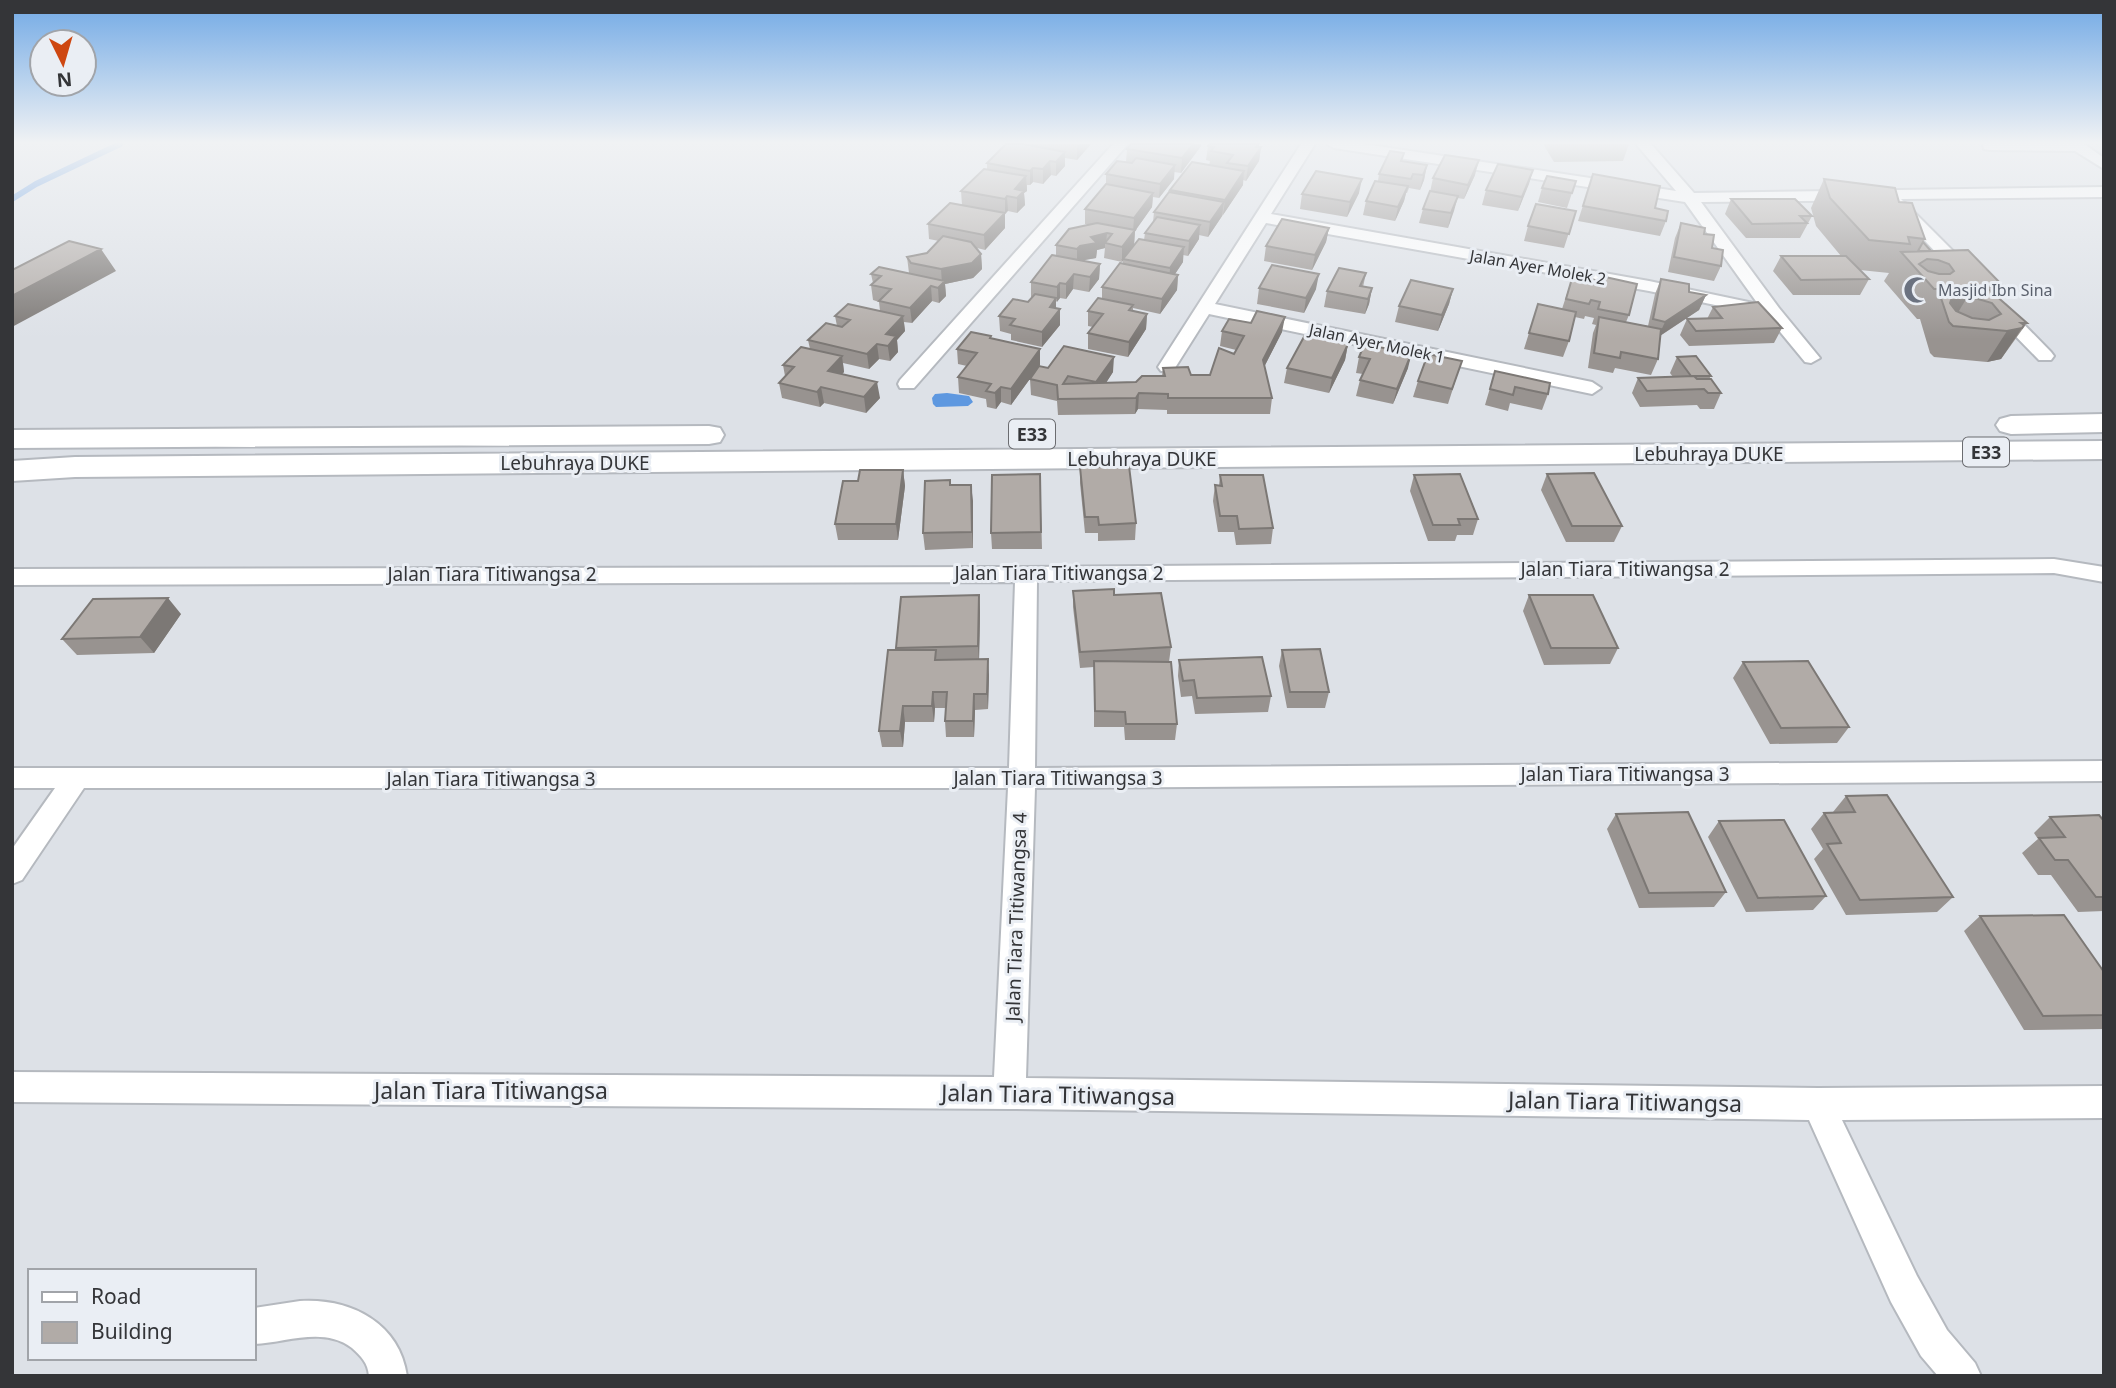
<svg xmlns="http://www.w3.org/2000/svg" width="2116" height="1388" viewBox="0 0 2116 1388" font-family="'Noto Sans',sans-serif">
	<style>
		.water { fill: #5e98e0 }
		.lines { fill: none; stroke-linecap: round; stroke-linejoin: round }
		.stream { stroke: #5e98e0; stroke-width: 6 }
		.minor-casing { stroke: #b5b9bf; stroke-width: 4 }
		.motorway-casing { stroke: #b5b9bf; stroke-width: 4 }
		.minor { fill: #fff; fill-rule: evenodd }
		.motorway { fill: #fff; fill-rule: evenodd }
		.wall { fill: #989390 }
		.shaded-wall { fill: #7c7875 }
		.building { fill: #b1aba7; stroke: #7c7875; stroke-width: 2; fill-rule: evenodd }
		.labels { text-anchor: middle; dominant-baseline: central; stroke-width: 6; stroke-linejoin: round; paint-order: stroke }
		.far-street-label { font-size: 16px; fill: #343538; stroke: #eaeef4 }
		.far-worship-label { font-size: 16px; fill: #5b616d; stroke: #eaeef4; text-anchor: start }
		.shield { fill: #eaeef4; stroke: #6b6c70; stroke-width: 2 }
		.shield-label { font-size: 18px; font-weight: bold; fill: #343538 }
		.street-label { font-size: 19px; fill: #343538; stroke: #eaeef4 }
		.near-street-label { font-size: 23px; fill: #343538; stroke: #eaeef4 }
	</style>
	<rect width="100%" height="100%" fill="#dde1e7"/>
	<path class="water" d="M947,393L969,396L973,402L968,406L936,407L933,404L932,398L935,394Z"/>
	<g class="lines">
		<path class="stream" d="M12,199L36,184L120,144"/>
		<defs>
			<path id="minor" d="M1113,144H1128L914,388H900L898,384L900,380Z
				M1301,144H1315L1271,214L1649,281L1758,304L1685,202L1334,148L1327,144H1364L1676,191L1636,144H1651L1694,193L2104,187V197L1901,199L1973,271L1975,275L1973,279H1961L1892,206L1889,203L1892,200L1701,202L1779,308L1820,358L1811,363L1805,362L1767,316L1649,291L1266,223L1215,304L1592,382L1601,388L1592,394L1209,314L1173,371H1161L1158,367Z
				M1983,144H2084L2104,158V169L2075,151L1989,150L1984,149Z
				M1999,304L2005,305L2051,352L2054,356L2051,360H2039L1993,313L1990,309L1993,305Z
				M2054,559L2104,567V582L2054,573L1037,581L1035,768L2104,761V781L1035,788L1026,1078L1818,1088L2104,1086V1118L1842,1120L1917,1276L1947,1330L1975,1363L1981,1376H1938L1921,1356L1891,1302L1809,1120L1009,1109L12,1102V1072L994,1077L1008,788H84L22,880L12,884V849L55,788H12V768H1009L1015,582L12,585V569L1026,567Z
				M300,1301C350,1298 399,1322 407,1376H369C368,1363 361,1356 352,1348C323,1326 286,1343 254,1344V1308Z"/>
			<path id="motorway" d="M2104,414V432L2011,434L2000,431L1996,425L2000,419L2011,416Z
				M709,426L720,428L724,435L720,442L709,444L12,448V430Z
				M2104,441V459L75,477L12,481V461L75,457Z"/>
		</defs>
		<use href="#minor" class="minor-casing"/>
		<use href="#motorway" class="motorway-casing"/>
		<use href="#minor" class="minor"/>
		<use href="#motorway" class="motorway"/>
	</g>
	<path class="wall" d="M1006,144H1091L1077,160L1065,158V166L1056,176L1051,175L1043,184L1033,182L1030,185H1027V191L1024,193L1025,205L1017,213L1008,211L1005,213V228L985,250L977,248L981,254L982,269L973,278L945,284L946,296L939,303L932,301L912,323L904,322L905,331L897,340L898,352L890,361L879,359L869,369L843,363L844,372L842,374L880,398L866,413L824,403L820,407L782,398L779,383L785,376L783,365L810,349L808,340L837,326L835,316L880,311L879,302L873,300L871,285L873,283L871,274L909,273L907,257L927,253L939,241L929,239L928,224L962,205L961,191L987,169V163Z
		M1543,144H1629L1623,161L1554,162Z
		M1201,146L1181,173L1174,172V179L1159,198L1153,197L1152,207L1135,231L1134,245L1122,262L1104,258L1105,248L1097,250L1096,258L1081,260L1100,264L1099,279L1089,292L1073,289L1066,299L1060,298L1056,302V309H1060V325L1042,347L1011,340V334L1000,331L999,316L1028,302L1032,297H1031V282L1056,256V245L1089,225L1085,224V209L1106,185V174L1126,162L1127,149Z
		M1208,146L1261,147L1259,161L1246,181L1243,180V185L1208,237L1199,235V239L1188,256L1183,255V262L1175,274L1178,275L1177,290L1160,314L1133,308V311L1147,314L1146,329L1128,357L1088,349V333L1093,327L1088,326V311L1102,299V287L1123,264V259L1144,240L1145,233L1153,222L1154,212L1170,192V190L1209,165L1210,161L1206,160Z
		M1403,161L1427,165L1424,180L1420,190L1409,188L1407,193H1406L1404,201L1395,221L1363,215L1366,201L1378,181L1379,174Z
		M1533,170L1518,211L1482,205L1486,190Z
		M1593,174L1655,208L1666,221L1660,236L1578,221Z
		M1475,175L1464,199L1457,198L1448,228L1419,223L1423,209L1430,192L1433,178Z
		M1824,179L1899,202L1925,239L1923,242L1931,251L2005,288L1999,298L2027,323L2001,359L1987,362L1934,357L1930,353L1920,319H1917L1884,281L1889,273L1860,270L1869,279L1860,295H1793L1773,271L1781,256H1841L1816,226L1811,208Z
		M1576,181L1567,208L1538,202L1542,188Z
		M1359,193L1347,217L1300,209L1302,194Z
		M1731,199L1812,216L1800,238H1746L1725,214Z
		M1576,211L1564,248L1524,241L1528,226Z
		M1681,223L1704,234L1721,266L1714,281L1668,272L1675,238Z
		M1329,228L1326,242L1312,270L1264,261L1266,246Z
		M1366,273L1363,287L1372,288L1369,304L1365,314L1324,307L1327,291Z
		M1573,275L1594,284L1602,285L1605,277L1629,315L1626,322L1648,326L1655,294L1661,279L1689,292L1706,295L1699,310L1660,336L1658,359L1651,375L1615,368L1613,373L1588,368L1593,333L1596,325L1592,324L1594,318L1585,316L1584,319L1575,317L1569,341L1563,357L1524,349L1538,304L1562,309Z
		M1259,288L1316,289L1304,313L1257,304Z
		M1453,289L1449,304L1438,331L1395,322L1399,306Z
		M1713,307L1782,328L1774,343L1689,346L1680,335L1687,319H1707Z
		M1222,331L1282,332L1264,367L1272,398L1270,414H1167V410L1138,409L1135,414L1058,415L1057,401L1031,395L1030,379L1048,368L1113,372L1106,383L1136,382L1162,376L1163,368L1191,375H1210L1234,354L1236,350L1220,346Z
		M991,336V339L1040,365L1011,405L1001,402L996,409L987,407L986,399L959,393L958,377L967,366L958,364L957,349Z
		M1348,344L1345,360L1329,393L1284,383L1287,368Z
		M1359,357L1408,368L1393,404L1356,396L1360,380L1363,374L1356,373Z
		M1677,357L1711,376L1709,379L1721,393L1714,409H1700L1697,405L1640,407L1632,393L1638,378L1673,377L1670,373Z
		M1495,371L1548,394L1542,410L1510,403L1508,411L1485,405Z
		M1457,376L1448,404L1413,397L1418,381Z
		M1080,467L1136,523L1135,540L1098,541V533H1085L1080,483Z
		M903,470L905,486L898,540H838L835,524L858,481Z
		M1040,474L1042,549H992L991,533Z
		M1547,474L1622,526L1614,542H1566L1541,490Z
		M1220,475L1273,528L1271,544L1236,545L1234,532H1218L1213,501L1215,485L1219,486Z
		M1414,475L1478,519L1473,535H1457L1455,541H1428L1410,491Z
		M950,485L973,501V548L925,550L923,533Z
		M1073,591L1114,595L1171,647L1169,662L1177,724L1175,740H1125L1124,727H1094V667L1080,668L1073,607Z
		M979,595L980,611L979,659L989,675L988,709L975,710L974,737H946L945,721L946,708H935L934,722H905L903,747H882L879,731L896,648Z
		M1529,595L1618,648L1610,664L1544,665L1523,611Z
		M181,614L154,653L77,655L62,639Z
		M1282,650L1329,692L1325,708H1287L1279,666Z
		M1179,660L1271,696L1268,712L1195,714L1192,696L1181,697L1178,676Z
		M1743,662L1849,727L1837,743L1770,744L1733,678Z
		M1846,796L1953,897L1937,912L1846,915L1814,859L1823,849L1811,829L1824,813H1834L1833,812Z
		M1616,814L1726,892L1714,907L1639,908L1607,829Z
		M2050,817L2104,821V911L2078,912L2051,875H2038L2022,853L2038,839L2034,833Z
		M1719,821L1826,896L1813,910L1746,912L1708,837Z
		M1980,916L2104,972V1029L2024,1030L1964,931Z"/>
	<path class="shaded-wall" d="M1079,144H1091L1077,160V146Z
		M1193,144H1201V146L1181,173L1182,158Z
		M1258,144H1259V151L1261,147L1259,161L1246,181L1248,166Z
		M1065,152V166L1056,176V162Z
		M1479,160L1475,175L1464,199L1468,185Z
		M1050,161L1051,175L1043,184V169Z
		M1175,165L1174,179L1159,198L1160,184Z
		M1427,165L1424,180L1420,190L1423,175Z
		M1033,168V182L1030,185V171Z
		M1533,170L1529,184L1518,211L1522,197Z
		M1244,171L1243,185L1223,215L1225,200Z
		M1026,176L1027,191L1024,193L1025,205L1017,213V198L1015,189Z
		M1362,179L1359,193L1347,217L1350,202Z
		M1408,186L1404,201L1395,221L1398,207Z
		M1153,193L1152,207L1135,231L1134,245L1122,262V247L1133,232L1134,218Z
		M1007,196L1008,211L1005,213V199Z
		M1458,196L1454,211L1448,228L1451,213Z
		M1224,202L1222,216L1208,237L1210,222Z
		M1005,213V228L985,250L984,235Z
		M1200,225L1199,239L1188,256L1189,241Z
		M1329,228L1326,242L1312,270L1315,255Z
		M1107,233L1106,244L1105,243V248L1097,250L1096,258L1080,261L1077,264V249L1080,246L1091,237Z
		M1184,247L1183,262L1169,283L1170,268Z
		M101,249L116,271L12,327V296Z
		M981,254L982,269L973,278L945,284L946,296L939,303L938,288L942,283L941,269Z
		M1100,264L1099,279L1089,292L1090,277Z
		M1074,274L1073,289L1066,299V284Z
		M1319,274L1316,289L1304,313L1306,298Z
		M1178,275L1177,290L1160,314L1162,299Z
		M1060,283V298L1057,302V287Z
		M931,286L932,301L912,323L910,308Z
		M1372,288L1369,304L1365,314L1368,299Z
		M1453,289L1449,304L1438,331L1442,315Z
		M1706,295L1699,310L1658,337L1665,322Z
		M1968,296L1951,324L1945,310L1951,300Z
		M1056,298V313L1060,309V325L1042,347V332L1050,307Z
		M1147,314L1146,329L1128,357L1129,342Z
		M903,316L905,331L897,340L898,352L890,361L886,334Z
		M1285,317L1282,332L1260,375L1263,360Z
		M2022,328L2001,359L1987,362L2007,331Z
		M877,344L879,359L869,369L867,354Z
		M1348,344L1345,360L1329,393L1332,378Z
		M1040,349V365L1011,405V389Z
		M1412,352L1408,368L1393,404L1397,389Z
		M842,356L844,372L830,386L828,371Z
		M1114,357L1113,372L1096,398V382Z
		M877,382L880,398L866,413L864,397Z
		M821,387L824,403L820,407L817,392Z
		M1001,387V402L996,409L995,393Z
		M1139,393L1138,409L1135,414L1136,398Z
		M903,470L905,486L898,540L896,524Z
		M971,485L973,501V548L972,532Z
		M979,595L980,611L979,662L978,646Z
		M168,598L181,614L154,653L140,637Z
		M988,659L989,675L988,709L987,694Z
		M933,692L935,708L934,722L932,706Z
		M974,694L975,710L974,737L973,721Z
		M903,706L905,722L903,747L900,731Z"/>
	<path class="building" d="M1006,144H1023L1065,152L1056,162L1050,161L1043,169L1033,168L1030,171L987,163Z
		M1131,144H1193L1182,158L1127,149Z
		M1209,144H1258L1256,147H1261L1248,166L1227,163L1233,155L1211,151L1214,147L1208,146Z
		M1390,151L1404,153L1401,161L1427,165L1423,175L1413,174L1411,179L1379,174Z
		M1445,155L1479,160L1468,185L1433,178Z
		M1136,158L1175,165L1160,184L1106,174L1117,161L1132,163Z
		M1192,162L1244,171L1225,200L1170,190Z
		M1498,164L1533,170L1522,197L1486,190Z
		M984,169L1026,176L1015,189L1024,191L1017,198L1007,196L1005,199L961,191Z
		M1316,171L1362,179L1350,202L1302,194Z
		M1593,174L1660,186L1655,208L1668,211L1666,221L1583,206Z
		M1547,176L1576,181L1572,193L1542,188Z
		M1824,179L1895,188L1899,202L1912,203L1925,239L1908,237L1910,244L1869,240L1830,198Z
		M1375,181L1408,186L1398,207L1366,201Z
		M1106,184L1153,193L1134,218L1085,209Z
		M1430,191L1458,196L1451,213L1423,209Z
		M1169,192L1224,202L1210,222L1154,212Z
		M1731,199H1795L1812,216H1800L1807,223L1752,224Z
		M950,203L1005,213L984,235L928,224Z
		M1536,204L1576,211L1569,234L1528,226Z
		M1157,217L1200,225L1189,241L1145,233Z
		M1282,219L1329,228L1315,255L1266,246Z
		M1097,223L1135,230L1122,247L1105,243L1112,234L1107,233L1091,237L1097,243L1080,246L1077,249L1056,245L1069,229Z
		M1681,223L1705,228L1704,234L1714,235L1712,248L1723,250L1721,266L1674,257Z
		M943,236L971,242L981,254L972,263L941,269L911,263L907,257L927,253Z
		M1139,239L1184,247L1170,268L1123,259Z
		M69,241L101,249L12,296V270Z
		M1923,242L1931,251H1918Z
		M1968,250L2005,288L1985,286L2027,323H2021L2024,325L2022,328L2007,331L1953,326L1949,322L1938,289H1934L1901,252ZM1927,259L1938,260L1949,264L1954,271L1950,274H1939L1928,271L1919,264ZM1968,296L1992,303L2001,314L1989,320L1972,318L1956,311L1950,303L1951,300Z
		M1052,255L1100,264L1090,277L1074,274L1066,284L1060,283L1057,287L1031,282Z
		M1781,256H1846L1869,279L1801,280Z
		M1120,263L1178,275L1162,299L1102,287Z
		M1272,265L1319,274L1306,298L1259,288Z
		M879,267L945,281L938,288L931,286L910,308L879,301L891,289L871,285L881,276L871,274Z
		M1339,268L1366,273L1360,286L1372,288L1368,299L1327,291Z
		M1573,275L1595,280L1594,284L1603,285L1605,277L1637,284L1629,315L1598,309L1600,302L1591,300L1589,304L1566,299Z
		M1661,279L1689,284V292L1706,295L1665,322L1653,319Z
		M1411,280L1453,289L1442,315L1399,306Z
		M1035,294L1056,298L1050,307L1060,309L1042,332L1010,325L1015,319L999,316L1013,299L1028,302Z
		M1098,298L1133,305L1129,310L1147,314L1129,342L1088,333L1103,314L1088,311Z
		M1758,302L1782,328L1696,331L1687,319L1722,318L1713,307Z
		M848,304L903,316L886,334L896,336L888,346L877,344L867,354L808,340L826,323L842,327L850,320L835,316Z
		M1538,304L1576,312L1569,341L1529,333Z
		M1257,311L1285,317L1263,360L1272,398H1168V394L1139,393L1136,398L1058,399L1057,385L1030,379L1039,366L1048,368L1064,346L1114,357L1096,382L1068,376L1063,384L1136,382L1142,376H1165L1163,368L1188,367L1191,375H1210L1219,348L1234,354L1244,336L1222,331L1229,319L1251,323Z
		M1599,317L1661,329L1658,359L1621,352L1620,358L1594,353Z
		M971,332L991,336L990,338L1040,349L1011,389L1001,387L995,393L986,391L991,384L958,377L977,353L957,349Z
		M1305,335L1348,344L1332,378L1287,368Z
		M1364,345L1412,352L1397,389L1360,380L1370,359L1359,357Z
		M801,347L842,356L828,371L877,382L864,397L821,387L817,392L779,383L794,367L783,365Z
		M1428,354L1462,361L1452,389L1418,381Z
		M1696,356L1711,376H1691L1677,357Z
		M1495,371L1550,383L1548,394L1515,387L1513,395L1490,389Z
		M1694,376L1697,379H1711L1721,393H1708L1704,389L1647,391L1638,378Z
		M1129,466L1136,523L1099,525L1098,517H1085L1080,467Z
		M860,470H903L896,524H835L843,481H858Z
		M1594,473L1622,526H1572L1547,474Z
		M1040,474L1041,532L991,533L992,475Z
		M1460,474L1478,519H1458L1460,525H1433L1414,475Z
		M1220,475H1263L1273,528L1239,529L1237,516H1220L1215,485L1222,486Z
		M950,480V485H971L972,532L923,533L925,481Z
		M1114,589V595L1161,593L1171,647L1080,652L1073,591Z
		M979,595L978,646L896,648L901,597Z
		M1529,595H1593L1618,648H1551Z
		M168,598L140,637L62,639L93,599Z
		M1320,649L1329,692H1290L1282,650Z
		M888,650H936L935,660L988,659L987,694H974L973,721H945L947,692H933L932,706H903L900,731H879Z
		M1262,657L1271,696L1197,698L1194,680L1183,681L1179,660Z
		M1094,661L1171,662L1177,724H1126L1125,712L1095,711Z
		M1808,661L1849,727L1781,728L1743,662Z
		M1887,795L1953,897L1860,900L1827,844L1841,843L1824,813L1855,812L1846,796Z
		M1688,812L1726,892L1649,893L1616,814Z
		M2099,815L2104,821V897H2096L2068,860H2055L2039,838L2065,837L2050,817Z
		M1784,820L1826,896L1758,898L1719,821Z
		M2064,915L2104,972V1015L2043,1016L1980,916Z"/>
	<linearGradient id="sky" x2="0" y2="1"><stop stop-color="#71a9e5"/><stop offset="0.42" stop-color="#f0f2f4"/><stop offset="1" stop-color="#f0f2f4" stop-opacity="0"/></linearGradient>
	<rect width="2116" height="339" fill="url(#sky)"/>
	<defs>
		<symbol id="mosque-bare" viewBox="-9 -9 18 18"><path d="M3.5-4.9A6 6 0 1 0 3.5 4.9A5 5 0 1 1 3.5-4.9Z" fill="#6b7280" stroke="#eaeef4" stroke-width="2.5" paint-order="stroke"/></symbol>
	</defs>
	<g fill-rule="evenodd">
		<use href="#mosque-bare" x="1898" y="271" width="38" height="38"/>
	</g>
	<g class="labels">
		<g class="far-street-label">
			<text transform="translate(1538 267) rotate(10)">Jalan Ayer Molek 2</text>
			<text transform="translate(1377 343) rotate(12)">Jalan Ayer Molek 1</text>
		</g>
		<g class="far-worship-label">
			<text x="1938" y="290">Masjid Ibn Sina</text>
		</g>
		<g class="shield">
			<rect x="1009" y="419.5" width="46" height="29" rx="5"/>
			<rect x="1963" y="437.5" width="46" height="29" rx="5"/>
		</g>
		<g class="shield-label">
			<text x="1032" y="434">E33</text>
			<text x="1986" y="452">E33</text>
		</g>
		<g class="street-label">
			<text x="1709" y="454">Lebuhraya DUKE</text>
			<text x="1142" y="459">Lebuhraya DUKE</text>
			<text x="575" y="463">Lebuhraya DUKE</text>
			<text x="1625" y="569">Jalan Tiara Titiwangsa 2</text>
			<text x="1059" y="573">Jalan Tiara Titiwangsa 2</text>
			<text x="492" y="574">Jalan Tiara Titiwangsa 2</text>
			<text x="1625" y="774">Jalan Tiara Titiwangsa 3</text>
			<text x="1058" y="778">Jalan Tiara Titiwangsa 3</text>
			<text x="491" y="779">Jalan Tiara Titiwangsa 3</text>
			<text transform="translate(1016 917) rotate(-88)">Jalan Tiara Titiwangsa 4</text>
		</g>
		<g class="near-street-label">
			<text x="491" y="1090">Jalan Tiara Titiwangsa</text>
			<text transform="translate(1058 1094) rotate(1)">Jalan Tiara Titiwangsa</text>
			<text transform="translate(1625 1101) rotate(1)">Jalan Tiara Titiwangsa</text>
		</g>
	</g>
	<rect width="2116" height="1388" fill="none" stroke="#343538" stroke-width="28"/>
	<rect x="28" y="1269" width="228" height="91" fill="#eaeef4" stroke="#a1a4a9" stroke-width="2"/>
	<rect x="42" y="1292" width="35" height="10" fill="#ffffff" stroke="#a1a4a9" stroke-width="2"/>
	<text x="91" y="1304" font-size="21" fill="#343538">Road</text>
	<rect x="42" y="1322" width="35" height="21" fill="#b1aba7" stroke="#a1a4a9" stroke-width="2"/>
	<text x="91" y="1339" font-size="21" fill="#343538">Building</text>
	<g transform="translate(63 63) rotate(175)"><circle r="33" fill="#eaeef4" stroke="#a1a4a9" stroke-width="2"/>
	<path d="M0-5L12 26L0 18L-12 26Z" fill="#ce4711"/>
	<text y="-10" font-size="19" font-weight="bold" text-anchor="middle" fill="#343538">N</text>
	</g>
</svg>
